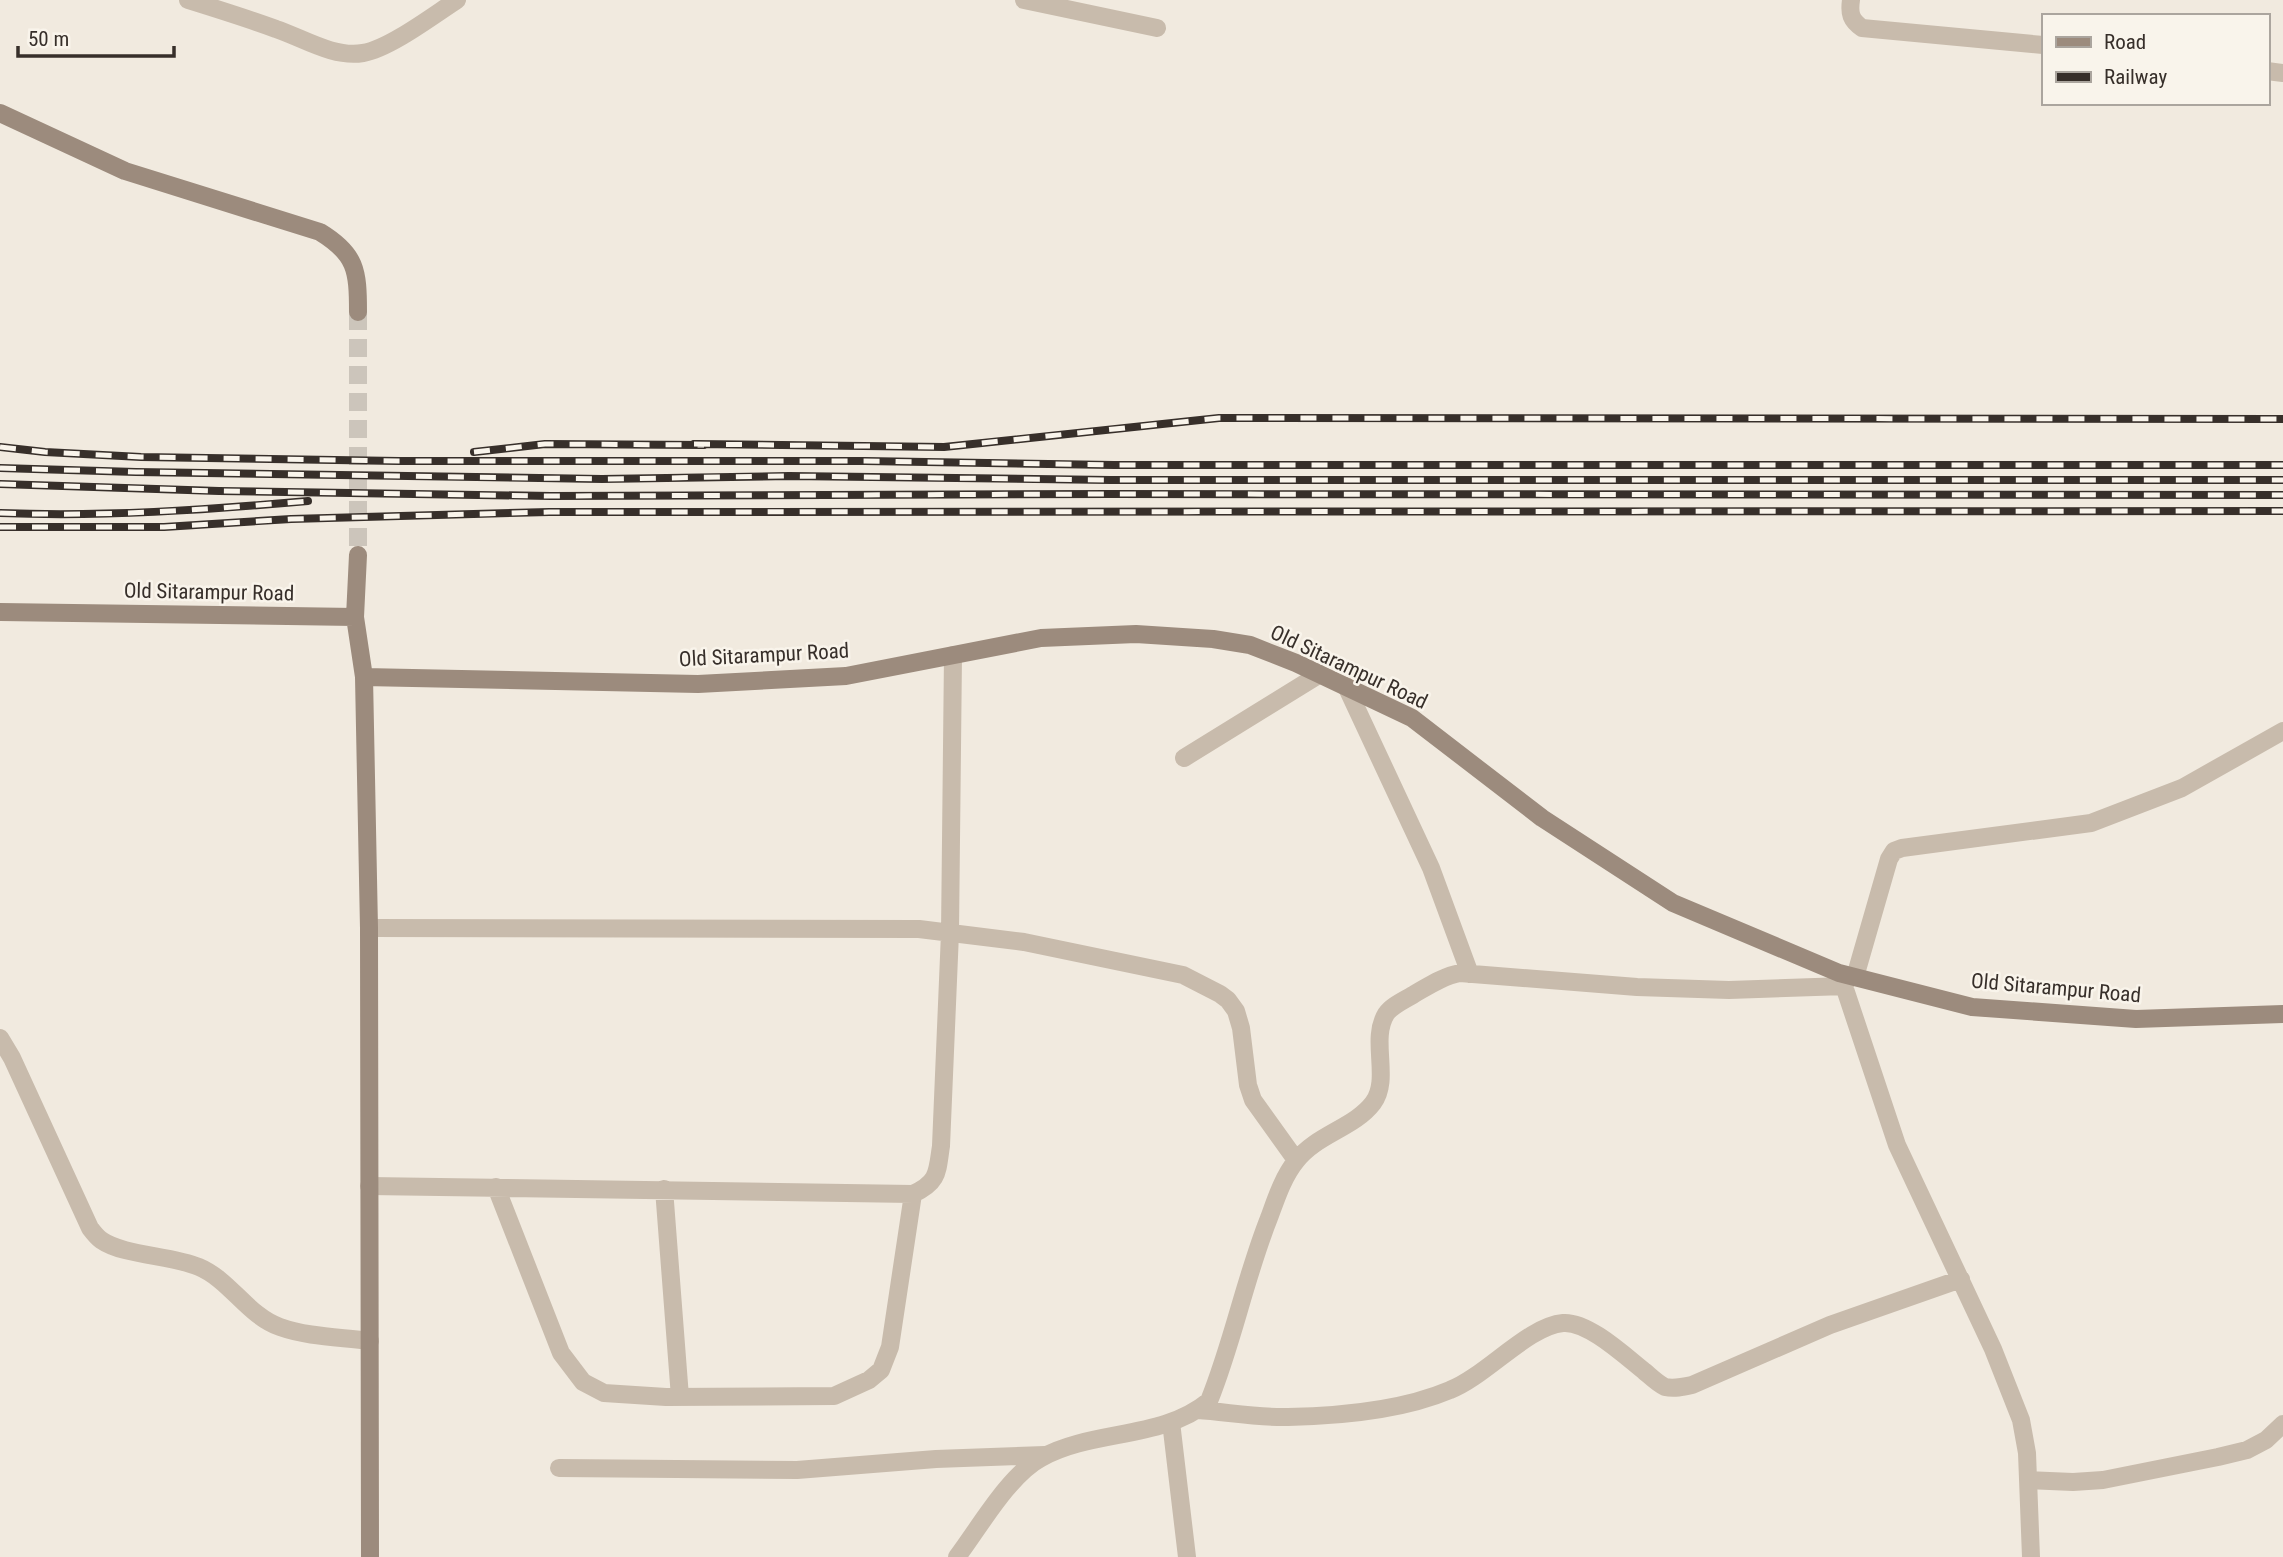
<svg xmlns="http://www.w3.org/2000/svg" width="2283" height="1557" viewBox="0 0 2283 1557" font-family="'Roboto Condensed',sans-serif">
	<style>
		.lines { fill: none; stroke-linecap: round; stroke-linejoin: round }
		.secondary-tunnel { stroke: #ccc5bb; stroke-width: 18; stroke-dasharray: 18 9; stroke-linecap: butt }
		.street { stroke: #c8bbac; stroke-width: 18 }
		.secondary { stroke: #9c8b7d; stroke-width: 18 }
		.rail-casing { stroke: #372f2a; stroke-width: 8 }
		.rail { stroke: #f9f4eb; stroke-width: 5; stroke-dasharray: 16; stroke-linecap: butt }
		.labels { text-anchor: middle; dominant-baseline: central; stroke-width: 5; stroke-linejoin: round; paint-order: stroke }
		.street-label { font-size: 21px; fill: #372f2a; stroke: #f9f4eb }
	</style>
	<rect width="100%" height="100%" fill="#f1eadf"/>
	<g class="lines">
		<path class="secondary-tunnel" d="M358,312V555"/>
		<path class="street" d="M188,0C217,9 246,18 276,29C303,38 333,58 363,53C389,49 434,15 457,0
			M1024,0L1157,28
			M1851,0C1849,14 1851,20 1862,28L2043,45
			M2267,71L2283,73
			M1346,686L1431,868L1470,974
			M1184,758L1320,674
			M369,928L919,929L1024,942L1183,975L1220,994L1228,1000L1236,1011L1241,1028L1248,1085L1253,1100L1296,1160
			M1841,977L1897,1145L1993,1349L2021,1420L2027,1453L2031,1557
			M1855,977L1889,859L1894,851L1902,848L2091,823L2182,788L2283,731
			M0,1038L12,1058L90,1228C93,1232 97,1237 101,1240C124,1256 171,1255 199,1267C230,1280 248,1316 280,1327C308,1337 340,1337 370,1341
			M369,1186L913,1194C939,1182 937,1172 941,1146L950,933L953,655
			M496,1187L561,1353L583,1382L604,1393L666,1397L834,1396L869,1380L881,1370L890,1347L913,1194
			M664,1189L680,1397
			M1198,1410C1227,1412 1258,1418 1288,1417C1339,1416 1403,1410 1450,1390C1486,1376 1528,1326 1563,1323C1588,1321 1625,1356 1644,1371C1650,1376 1658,1384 1665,1387C1674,1389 1683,1387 1692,1385L1830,1325L1961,1279
			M1171,1422L1187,1557
			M559,1468L797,1470L936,1459L1045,1455
			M2028,1480L2073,1482L2103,1480L2218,1457L2247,1450L2266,1440L2283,1424
			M957,1557C979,1528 1009,1475 1041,1458C1093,1429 1162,1440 1209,1401C1233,1342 1245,1278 1269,1218C1276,1199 1283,1177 1296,1161C1317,1134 1354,1128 1373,1103C1391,1079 1370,1040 1386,1014C1392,1005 1407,999 1416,993C1430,985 1444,976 1460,973L1637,987L1729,990L1845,986"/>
		<path class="secondary" d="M0,113L125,171L320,232C356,254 358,270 358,312
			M0,612L355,617L364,677L698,684L846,676L1041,638L1136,634L1213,639L1250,645L1296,663L1412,718L1542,818L1673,903L1839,973L1972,1007L2136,1019L2283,1014
			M355,617L358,555
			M364,677L369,928L370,1557"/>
		<defs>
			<path id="rail" d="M694,444L944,447L1219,418L2283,419
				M0,447L45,452L141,457L399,461H865L1114,465H2283
				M474,452L545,444L704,445
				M0,468L136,472L602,479L789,476L1110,480H2283
				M0,484L219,491L551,496L1111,494L2283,495
				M0,513C103,517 205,510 308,501
				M0,527H164L291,519L549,512L2283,511"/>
		</defs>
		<use href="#rail" class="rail-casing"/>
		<use href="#rail" class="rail"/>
	</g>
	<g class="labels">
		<g class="street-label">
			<text transform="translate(209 592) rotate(1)">Old Sitarampur Road</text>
			<text transform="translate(764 655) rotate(-3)">Old Sitarampur Road</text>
			<text transform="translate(1349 667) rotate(25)">Old Sitarampur Road</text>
			<text transform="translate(2056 988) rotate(5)">Old Sitarampur Road</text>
		</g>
	</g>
	<rect x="2042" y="14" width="228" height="91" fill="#f9f4eb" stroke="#aba59e" stroke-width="2"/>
	<rect x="2056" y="37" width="35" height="10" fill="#9c8b7d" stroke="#aba59e" stroke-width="2"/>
	<text x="2104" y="49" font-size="21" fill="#372f2a">Road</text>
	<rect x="2056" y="72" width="35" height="10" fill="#372f2a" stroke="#aba59e" stroke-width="2"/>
	<text x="2104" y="84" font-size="21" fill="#372f2a">Railway</text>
	<path d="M18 46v10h156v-10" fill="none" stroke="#372f2a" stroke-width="3.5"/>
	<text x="28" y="46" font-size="21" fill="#372f2a" stroke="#f9f4eb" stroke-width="5" paint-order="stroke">50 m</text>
</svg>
